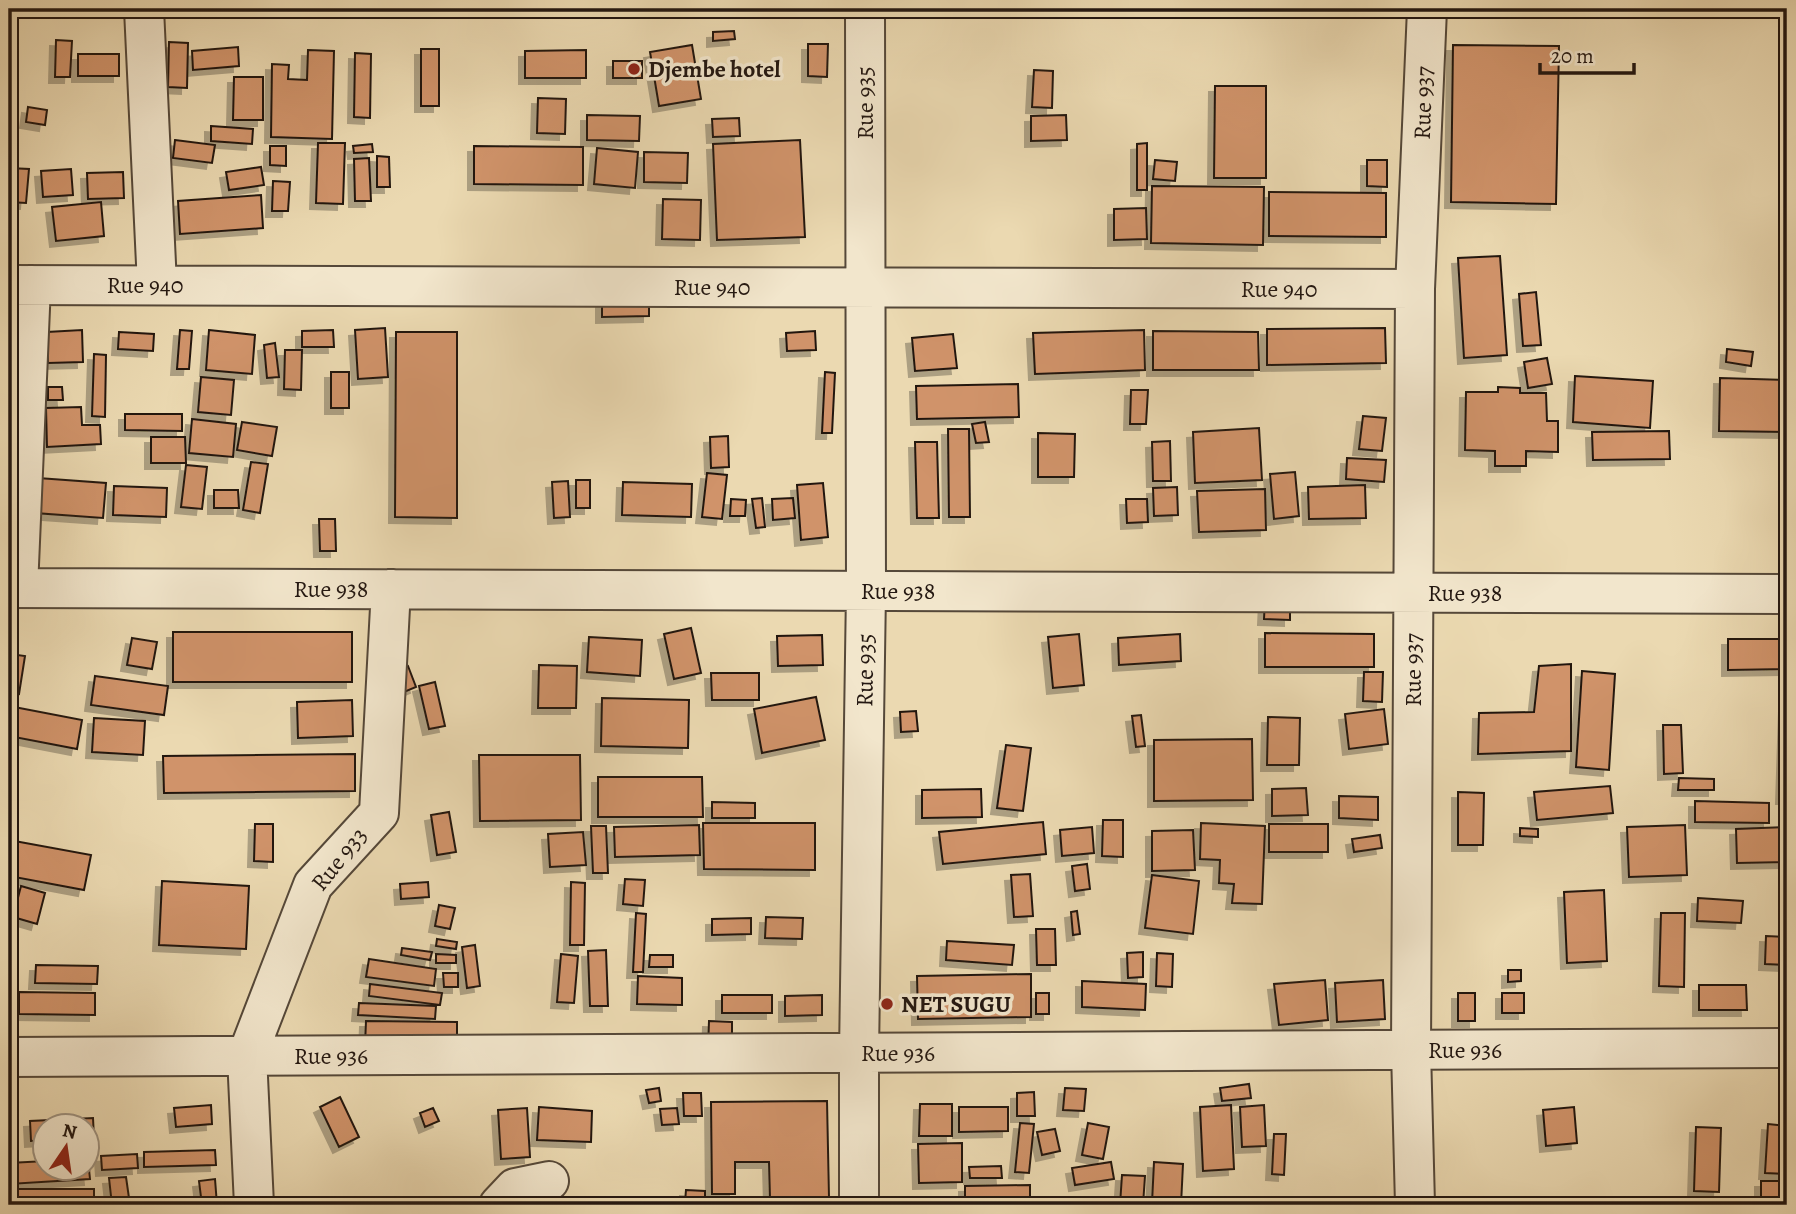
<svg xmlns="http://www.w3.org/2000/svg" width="1796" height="1214" viewBox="0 0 1796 1214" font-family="Alegreya,serif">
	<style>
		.building { fill: #d0936a; stroke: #231711; stroke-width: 2; filter: url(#shadow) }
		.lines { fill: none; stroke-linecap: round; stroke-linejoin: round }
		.minor-casing { stroke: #554839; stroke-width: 42 }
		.minor { stroke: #f2e6cc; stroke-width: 38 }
		.poi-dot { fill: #8f2418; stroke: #f2e6cc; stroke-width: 2.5 }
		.labels { text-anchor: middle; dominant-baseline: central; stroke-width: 7; stroke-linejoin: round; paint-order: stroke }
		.poi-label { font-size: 24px; font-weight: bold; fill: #231711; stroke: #f2e6cc; text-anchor: start }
		.street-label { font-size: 24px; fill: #231711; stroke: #f2e6cc }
	</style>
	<defs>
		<filter id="shadow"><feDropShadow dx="-6" dy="6" stdDeviation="0" flood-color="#0004"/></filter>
	</defs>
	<rect width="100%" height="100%" fill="#ebd9b1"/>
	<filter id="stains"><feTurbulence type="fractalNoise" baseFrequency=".00286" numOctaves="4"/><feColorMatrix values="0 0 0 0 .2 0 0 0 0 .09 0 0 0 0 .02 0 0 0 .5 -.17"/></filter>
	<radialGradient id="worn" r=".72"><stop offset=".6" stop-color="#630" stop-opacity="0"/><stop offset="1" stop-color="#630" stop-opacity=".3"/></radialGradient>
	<path class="building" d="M734,31L735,39L713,41V32Z
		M56,40L72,41L70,77H55Z
		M169,42L188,43L187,88L168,87Z
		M808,44H828L827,77L808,76Z
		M692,45L701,99L659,106L650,52Z
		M1453,45L1559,46L1556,204L1451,202Z
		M238,47L239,66L193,70L192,51Z
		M421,49H439V106H421Z
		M308,50L334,51L332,139L271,137L272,64L289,65L288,79L307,80Z
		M586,50V78H525V51Z
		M355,53L371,54L370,118L354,117Z
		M78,54H119V76H78Z
		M613,61H642V78H613Z
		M1034,70L1053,71L1052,108L1032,107Z
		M234,77H263V120H233Z
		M1215,86H1266V178H1214Z
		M538,98L566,99L565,134L537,133Z
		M28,107L47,110L45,125L26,122Z
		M587,115L640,116L639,141L587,140Z
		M1066,115L1067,140L1031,141V116Z
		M739,118L740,136L713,137L712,119Z
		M211,126L253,129L252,144L211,141Z
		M175,140L215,145L212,163L173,158Z
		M800,140L805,237L717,240L713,144Z
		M318,143H345L343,204L316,203Z
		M1147,143V190H1137V144Z
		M372,144L373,152L354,153L353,146Z
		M270,146H286V166L270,165Z
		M474,146L583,147V185L474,184Z
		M597,148L638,152L635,188L594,184Z
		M644,152L688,153L687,183L644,182Z
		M377,156L389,157L390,187H377Z
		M369,158L371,201H355L354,159Z
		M1155,160L1177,162L1175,181L1153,179Z
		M1367,160H1387V187L1367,186Z
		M261,167L264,185L229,190L226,172Z
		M9,168L29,169L26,203L9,202Z
		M71,169L73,195L43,197L41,171Z
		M123,172L124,198L88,199L87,173Z
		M273,181L290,182L288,211H272Z
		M1152,186L1264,187L1263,245L1151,243Z
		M1269,192L1386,193V237L1269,236Z
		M261,195L263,228L180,234L178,201Z
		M663,199L701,200L700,240L662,239Z
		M101,202L104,236L56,241L52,207Z
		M1146,208L1147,239L1114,240V209Z
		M1500,256L1507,355L1464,358L1458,258Z
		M1536,292L1541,345L1523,346L1519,294Z
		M649,300V316L602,317V301Z
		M385,328L388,377L358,379L355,330Z
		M1385,328L1386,363L1267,365V329Z
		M82,330L83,362L48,363L47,332Z
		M180,330L192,331L189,369H177Z
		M209,330L255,335L252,374L206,370Z
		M333,330L334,347H302V331Z
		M1144,330L1145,370L1035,374L1033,333Z
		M815,331L816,350L787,351L786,333Z
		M1153,331L1258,332L1259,370H1153Z
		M119,332L154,334L153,351L118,349Z
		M396,332H457V518L395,517Z
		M953,334L957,368L915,371L912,338Z
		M275,343L279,377L267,378L264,345Z
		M1727,349L1753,352L1751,366L1726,362Z
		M285,350H302L301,390L284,389Z
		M94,354L106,355L105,417L92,416Z
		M1547,358L1552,384L1528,388L1524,362Z
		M331,372H349V408H331Z
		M825,372L835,373L832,433H822Z
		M1575,376L1653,381L1650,428L1573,422Z
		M201,377L234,380L231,415L198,412Z
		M1720,378L1787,380V432L1719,431Z
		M1018,384L1019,417L917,419L916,386Z
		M48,387H62L63,400H48Z
		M1498,387L1520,388V393H1546L1547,421H1558V452L1526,451V466H1495V451L1465,450L1466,392H1498Z
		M1131,390H1148L1146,424H1130Z
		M81,407L82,425H100L101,444L47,447L46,408Z
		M125,414H182V431L125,430Z
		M1363,416L1386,418L1382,451L1359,449Z
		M192,419L236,424L233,457L189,453Z
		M242,422L277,427L272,456L237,450Z
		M985,422L989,442L976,443L972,424Z
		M1259,428L1262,480L1195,483L1193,432Z
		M948,429H969L970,517H949Z
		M1669,431L1670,459L1593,460L1592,432Z
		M1038,433L1075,434L1074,477H1038Z
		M728,436L729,467L711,468L710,437Z
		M151,437H185L186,463H151Z
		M1170,441L1171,481H1153L1152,442Z
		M915,442H937L939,518H917Z
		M1347,458L1386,460L1384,482L1346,479Z
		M251,462L268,464L260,513L243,510Z
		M186,465L207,467L202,509L181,507Z
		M1295,472L1299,516L1274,519L1270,474Z
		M707,473L727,475L722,519L702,517Z
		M38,478L106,483L103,518L35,513Z
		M576,480H590V508H576Z
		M568,481L570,517L554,518L552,482Z
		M623,482L692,484L691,517L622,515Z
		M823,483L828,537L801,540L797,485Z
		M1365,485L1366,518L1309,519L1308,487Z
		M114,486L167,488L166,517L113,515Z
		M1177,487L1178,515L1154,516L1153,488Z
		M1265,489L1266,530L1199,532L1197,491Z
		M214,490H238L239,508H214Z
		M762,498L765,527L756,528L752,499Z
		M793,498L795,518L773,520L772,499Z
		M731,499L746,500L745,516H730Z
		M1126,499H1147L1148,522L1127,523Z
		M319,519H335L336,551H320Z
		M1265,598L1290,599V620L1264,619Z
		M691,628L701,673L674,679L664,634Z
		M173,632H352V682H173Z
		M1265,633L1374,634V667H1265Z
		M1079,634L1084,685L1053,688L1048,637Z
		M1180,634L1181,661L1119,665L1118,638Z
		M822,635L823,665L778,666L777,636Z
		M589,637L642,640L640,676L587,672Z
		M132,638L157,642L152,669L127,665Z
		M1728,639H1787V669L1728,670Z
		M10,654L25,656L19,694L9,692Z
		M1571,664V751L1478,754L1479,713L1534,712L1539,666Z
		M539,665L577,666L576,708H538Z
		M408,666L416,687L404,692L396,671Z
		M1582,671L1615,674L1609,770L1576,767Z
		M1364,672H1383L1382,702L1363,701Z
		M711,673H759V700H712Z
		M1786,674H1787V798H1782Z
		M95,676L168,686L164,715L91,705Z
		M435,682L445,726L429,729L419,686Z
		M816,697L825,740L762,753L754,709Z
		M602,698L689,700L688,748L601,746Z
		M352,700L353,736L298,738L297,702Z
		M9,706L82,720L77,749L9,736Z
		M1384,709L1388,744L1349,749L1345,714Z
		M916,711L918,731L901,732L900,712Z
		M1141,715L1145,746L1136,747L1132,716Z
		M1268,717L1300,718L1299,765H1267Z
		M94,718L145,721L143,755L92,752Z
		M1663,725H1681L1683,773L1664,774Z
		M1252,739L1253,800L1154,801V740Z
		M1006,745L1031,748L1023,811L997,808Z
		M355,754V791L164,793L163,756Z
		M479,755H580L581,820L480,821Z
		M598,777H702L703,817H598Z
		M1679,778L1714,779V790H1678Z
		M1610,786L1613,813L1537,820L1534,792Z
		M1306,788L1308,815L1272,816V789Z
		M981,789L982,817L922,818V790Z
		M1458,792L1484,793L1483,845H1458Z
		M1339,796L1378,797V820L1339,818Z
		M1695,801L1769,803V823L1695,822Z
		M712,802L755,803V818H712Z
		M449,812L456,852L437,855L431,815Z
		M1103,820H1123V857L1102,856Z
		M1043,822L1046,854L943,864L939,832Z
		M703,823H815V870L704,869Z
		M1201,823L1265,826L1262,904L1232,903L1234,884L1219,883L1220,860L1200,859Z
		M255,824H273V862L254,861Z
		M1269,824H1328V852H1269Z
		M699,825L700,855L615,857L614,827Z
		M1685,825L1687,875L1629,877L1627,827Z
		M591,826H606L608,873H593Z
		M1092,827L1094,853L1062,856L1060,830Z
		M1787,827V862L1737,863L1736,829Z
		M1520,828L1538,829V837L1520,836Z
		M1193,830L1195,870L1152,871V831Z
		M583,832L586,865L550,867L548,834Z
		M1380,835L1382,848L1354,852L1352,839Z
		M9,840L91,855L84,890L9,876Z
		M1087,864L1090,889L1075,891L1072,866Z
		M1030,874L1033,916L1014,917L1011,875Z
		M1152,875L1199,881L1193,934L1145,928Z
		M625,879L645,880L643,906L623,904Z
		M162,881L249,886L246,949L159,945Z
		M428,882L429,897L401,899L400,884Z
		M571,882L585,883L584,945H570Z
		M21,886L45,893L37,924L13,917Z
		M1604,890L1607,961L1567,963L1564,892Z
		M1698,898L1743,901L1741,923L1697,921Z
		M439,905L455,908L450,929L435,926Z
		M1077,911L1080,934L1073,935L1071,912Z
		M636,913L646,914L643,972H633Z
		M1661,913H1685L1684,987L1659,986Z
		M766,917L803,918L802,939L765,938Z
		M751,918V934L712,935V919Z
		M1036,929H1055L1056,965H1037Z
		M1766,936L1787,937V965L1765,964Z
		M437,939L457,942L456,949L436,946Z
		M947,941L1014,945L1012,965L946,960Z
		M475,945L480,986L467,988L462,947Z
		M402,948L432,952L430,960L401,955Z
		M606,950L608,1006H590L588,951Z
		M1143,952V977L1128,978L1127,953Z
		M1157,953L1173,954L1172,987L1156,986Z
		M436,954L456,955V963H436Z
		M561,954L578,956L574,1003L557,1002Z
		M650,955H673V967H649Z
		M369,959L436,969L434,986L366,977Z
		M36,965L98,966L97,984L35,983Z
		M1508,970H1521V981L1508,982Z
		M443,973H458V987H444Z
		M1031,974V1017L918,1019L917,976Z
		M638,976L682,978V1005L637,1004Z
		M1325,980L1328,1020L1279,1025L1274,984Z
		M1383,980L1385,1019L1337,1022L1335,983Z
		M1082,981L1146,984L1145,1010L1082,1007Z
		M370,984L442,993L440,1005L369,996Z
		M1699,985H1746L1747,1010H1699Z
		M19,992L95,993V1015L19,1014Z
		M1036,993H1049V1014H1036Z
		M1458,993H1475V1021H1458Z
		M1502,993H1524V1013H1502Z
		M722,995H772V1013H722Z
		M822,995V1015L785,1016V996Z
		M359,1003L436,1006L435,1019L358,1015Z
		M366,1021L457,1022V1046L365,1045Z
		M709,1021L732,1022V1050H708Z
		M1249,1084L1251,1098L1222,1101L1220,1088Z
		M659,1088L661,1101L649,1103L646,1090Z
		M1065,1088L1086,1089L1084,1111L1063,1110Z
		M1034,1092L1035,1116H1017V1093Z
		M683,1093H701L702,1116H684Z
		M340,1097L359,1137L339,1147L320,1107Z
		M827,1101L829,1197L770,1198L769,1162H735V1194H712L711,1102Z
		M920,1104H952V1136H919Z
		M211,1105L212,1124L176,1127L174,1108Z
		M1231,1105L1234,1169L1203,1171L1200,1107Z
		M1264,1105L1266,1146L1242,1147L1240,1107Z
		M539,1107L592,1111L591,1142L537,1140Z
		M959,1107H1008V1131L959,1132Z
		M1574,1107L1577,1143L1546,1146L1543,1110Z
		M433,1108L439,1121L425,1127L420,1113Z
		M527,1108L530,1157L501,1159L498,1110Z
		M677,1108L679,1124L662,1125L660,1109Z
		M93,1118L94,1138H88V1126H46V1140L31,1141L30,1121Z
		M1020,1123L1034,1124L1029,1173L1015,1172Z
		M1088,1123L1109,1127L1103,1159L1082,1155Z
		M1768,1124L1787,1126V1174L1765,1173Z
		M1696,1127L1721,1128L1719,1192L1694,1191Z
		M1055,1129L1060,1151L1042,1155L1037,1132Z
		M1274,1134H1286L1284,1175L1272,1174Z
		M962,1143V1182L919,1183L918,1144Z
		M215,1150L216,1165L144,1167V1152Z
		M137,1154L138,1168L102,1170L101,1156Z
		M88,1159L90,1179L9,1184V1163L46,1161V1168H88Z
		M1111,1162L1114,1179L1075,1185L1072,1168Z
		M1154,1162L1183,1164L1181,1205L1152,1203Z
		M1001,1166L1002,1178H970L969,1167Z
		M1122,1175L1145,1176L1143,1205H1120Z
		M126,1177L130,1205H112L109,1178Z
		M215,1179L217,1205H202L199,1181Z
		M1761,1181H1787V1205H1761Z
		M1030,1185V1201L965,1203V1186Z
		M9,1189H94V1205H9Z
		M686,1190L705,1191V1203L685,1202Z
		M1106,1197L1107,1205H1076V1200Z"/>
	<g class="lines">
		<defs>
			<path id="minor" d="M144,9L157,285
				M9,285L1415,289
				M9,588L1787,594
				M18,588L31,285
				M9,1057L1787,1048
				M254,1205L247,1056L313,885L379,813L391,589
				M499,1205L515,1188L549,1181
				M859,1205V1053L866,591L865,9
				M1415,1205L1411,1050L1415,289L1427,9"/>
		</defs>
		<use href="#minor" class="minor-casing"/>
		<use href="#minor" class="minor"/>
	</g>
	<g class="poi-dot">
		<circle cx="634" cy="69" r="7"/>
		<circle cx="887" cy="1004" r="7"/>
	</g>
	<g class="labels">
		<g class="poi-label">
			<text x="648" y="69">Djembe hotel</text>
			<text x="901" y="1004">NET SUGU</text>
		</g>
		<g class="street-label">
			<text transform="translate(865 103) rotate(-90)">Rue 935</text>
			<text transform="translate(1423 103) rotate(-88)">Rue 937</text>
			<text x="145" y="285">Rue 940</text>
			<text x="712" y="287">Rue 940</text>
			<text x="1279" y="289">Rue 940</text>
			<text x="331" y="589">Rue 938</text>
			<text x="898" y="591">Rue 938</text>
			<text x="1465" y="593">Rue 938</text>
			<text transform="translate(865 670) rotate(-89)">Rue 935</text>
			<text transform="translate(1413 670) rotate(-90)">Rue 937</text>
			<text transform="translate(339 859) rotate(-51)">Rue 933</text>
			<text x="1465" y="1050">Rue 936</text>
			<text x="898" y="1053">Rue 936</text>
			<text x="331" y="1056">Rue 936</text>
		</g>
	</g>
	<rect width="1796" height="1214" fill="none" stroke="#ebd9b1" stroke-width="35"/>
	<rect x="10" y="10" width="1775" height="1193" fill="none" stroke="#231711" stroke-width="3.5"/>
	<rect x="18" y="18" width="1761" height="1179" fill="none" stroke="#231711" stroke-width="2"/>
	<g transform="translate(66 1147) rotate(13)"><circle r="33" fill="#f2e6cc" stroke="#9f9381" stroke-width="2"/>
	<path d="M0-5L12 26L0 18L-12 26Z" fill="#8f2418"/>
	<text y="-10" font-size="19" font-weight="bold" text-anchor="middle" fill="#231711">N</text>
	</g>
	<path d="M1540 63v10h94v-10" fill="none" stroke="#231711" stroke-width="3.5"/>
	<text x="1551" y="63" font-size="21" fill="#231711" stroke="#f2e6cc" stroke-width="5" paint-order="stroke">20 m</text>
	<rect width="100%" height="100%" filter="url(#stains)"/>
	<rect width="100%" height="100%" fill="url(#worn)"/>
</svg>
